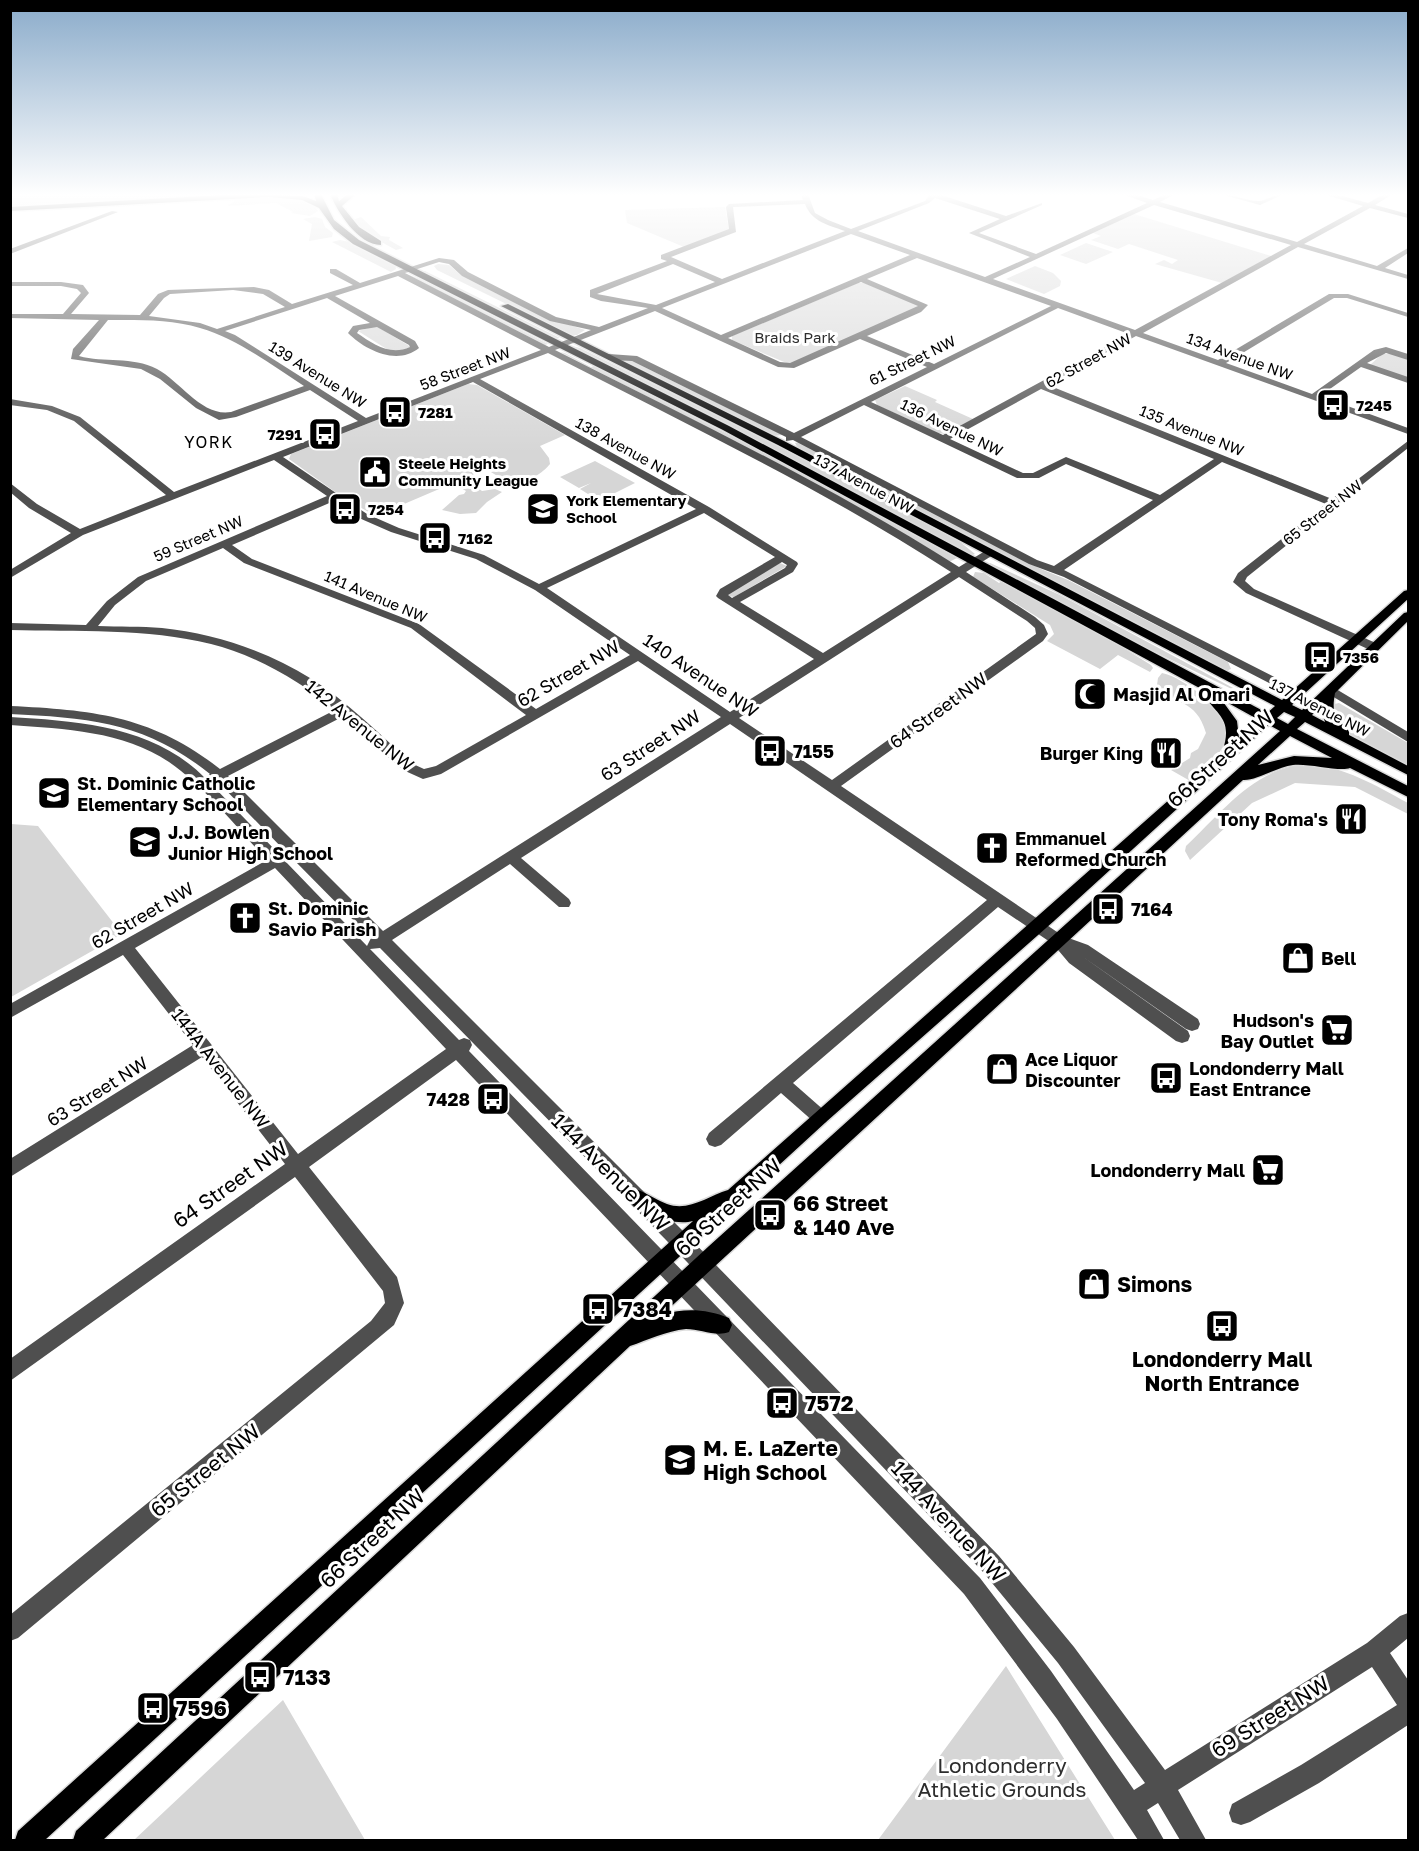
<svg xmlns="http://www.w3.org/2000/svg" width="1419" height="1851" viewBox="0 0 1419 1851" font-family="'Golos Text',sans-serif">
	<style>
		.green { fill: #d6d6d6 }
		.lines { fill: none; stroke-linecap: round; stroke-linejoin: round }
		.major-casing { stroke: #dbdbdb; stroke-width: 3 }
		.minor { fill: #4f4f4f; fill-rule: evenodd }
		.major { fill: #000; fill-rule: evenodd }
		.labels { text-anchor: middle; dominant-baseline: central; stroke-width: 6; stroke-linejoin: round; paint-order: stroke }
		.far-park-label { font-size: 15px; fill: #2d2d2d; stroke: #fff }
		.far-street-label { font-size: 15px; fill: #000; stroke: #fff }
		.far-poi-label { font-size: 15px; font-weight: bold; fill: #000; stroke: #fff; text-anchor: start }
		.far-neighbourhood-label { font-size: 16px; letter-spacing: 1.5px; fill: #000; stroke: #fff }
		.street-label { font-size: 18px; fill: #000; stroke: #fff }
		.poi-label { font-size: 18px; font-weight: bold; fill: #000; stroke: #fff; text-anchor: start }
		.near-street-label { font-size: 21px; fill: #000; stroke: #fff }
		.near-poi-label { font-size: 21px; font-weight: bold; fill: #000; stroke: #fff; text-anchor: start }
		.near-park-label { font-size: 21px; fill: #2d2d2d; stroke: #fff }
	</style>
	<rect width="100%" height="100%" fill="#fff"/>
	<path class="green" d="M11,194H234L11,208Z
		M279,197C293,199 311,198 318,211L310,216L291,213L293,212L276,203L227,206L238,199Z
		M725,207L729,230L684,247L627,223L625,210Z
		M1134,214L1271,256L1222,283L1155,264L1164,260L1172,264L1178,260L1129,244L1118,249L1091,240L1101,236L1093,233Z
		M315,217L322,219L325,227L333,233L332,237L309,241L312,224L303,219Z
		M361,217L381,236L390,237L389,240L403,248L396,250L365,233L353,220Z
		M340,240L350,242L395,265L396,269L391,272L332,242Z
		M1086,243L1113,252L1086,264L1060,255Z
		M438,264L449,265L462,276L540,315L585,330L577,335H570L437,270L434,266Z
		M1035,266L1053,273L1061,281L1060,286L1044,294L1006,279Z
		M421,271H425L560,338H556Z
		M406,274L426,281L548,344L545,345Z
		M858,283H864L919,305L917,309L789,364L732,340V336Z
		M372,327H378L411,347L393,353L358,331Z
		M572,346L580,348L751,432L959,541L975,554L970,556Z
		M560,352L565,353L591,367L594,366L765,453L957,558L949,562L915,540L769,459Z
		M1382,354H1394L1408,359V378L1370,365Z
		M623,361H632L783,435L772,436Z
		M468,384L477,385L565,435L540,446L549,458L550,464C542,474 521,488 508,482C500,478 493,473 486,469L376,516L345,499L289,459L291,454Z
		M905,386L937,400L935,402L973,419L946,434L938,433L877,405L875,400Z
		M799,442L1041,569L1068,580L1228,662L1231,669L1226,671L799,450L795,443Z
		M595,461L635,483L599,501L580,489L591,483L579,488L560,477Z
		M471,483L482,491L495,489L502,492L487,502L476,513L460,514L442,510L459,495L464,494L466,491L461,488Z
		M780,563L787,566L734,597L728,596L727,594Z
		M990,563L1060,595L1263,704L1113,632L989,566Z
		M975,572L984,573L999,583L1002,581L1106,637L1151,665L1153,668L1150,672L1118,655L1100,669L1047,641L1054,634L1050,625L973,577Z
		M1162,673C1174,675 1189,686 1199,693C1246,726 1226,751 1192,782L1171,770L1190,758L1191,753L1198,749L1206,733C1196,698 1174,706 1157,685L1158,678Z
		M1339,703L1408,743V765L1350,735L1337,724L1330,705Z
		M1308,764C1345,767 1375,785 1408,803V814L1355,787L1295,783L1252,803L1190,860L1185,851L1186,846C1222,812 1255,767 1308,764Z
		M11,824L38,826L122,934L11,997Z
		M1006,1666L1115,1840H878Z
		M283,1700L365,1840H134Z"/>
	<g class="lines">
		<defs>
			<path id="major" d="M238,194L303,196L316,201L314,194H321L334,220L359,240L729,426L1267,713L1275,706L778,445L501,306L508,304L784,441L1282,700L1404,591L1408,590V599L1292,705L1302,710L1404,613L1408,612V621L1335,693C1332,711 1333,718 1349,729V735L1408,766V775L1305,722L1297,729L1408,786V797L1350,768C1340,772 1308,763 1293,765C1277,767 1256,781 1243,780L663,1314C686,1308 707,1309 729,1318L732,1325L729,1332C716,1337 700,1329 686,1329C666,1331 648,1340 630,1346L103,1840H73L76,1831L709,1246L1280,731L1269,725L1054,921L826,1122L45,1840H15L18,1831L693,1221C675,1226 635,1215 627,1197L630,1191L636,1189C647,1193 656,1200 667,1204C689,1212 708,1196 728,1190L1222,753C1233,720 1220,717 1202,694L1205,691L723,430L353,244L334,229L319,208L302,200L268,197L10,211V207ZM1221,699L1259,720L1239,738L1237,721ZM1320,707L1325,722L1312,715ZM1284,712L1295,717L1288,724L1277,718ZM1290,736L1332,758L1294,756L1258,765Z
				M330,194H337L339,201L348,194H356L342,206L359,227L381,241V245C358,245 337,211 330,194Z"/>
		</defs>
		<use href="#major" class="major-casing"/>
		<path class="minor" d="M801,194H808L815,213L828,220L851,229L925,201L929,196L927,194H938L1006,216L1042,203V205L979,233L1036,254L1147,203L1122,194H1134L1153,200L1166,194H1175L1160,202L1297,242L1363,206L1323,194H1335L1368,203L1384,194H1393L1375,205L1408,214V218L1370,208L1304,244L1377,266L1408,248V253L1385,268L1408,275V279L1298,247L1143,333L1218,360L1329,294H1348L1408,313V317L1347,298H1334L1226,363L1312,394L1374,350L1386,347L1408,354V360L1386,353L1367,363L1408,377V383L1361,367L1320,396L1408,428V434L1136,336L1048,385L1332,499L1408,441V448L1247,577L1245,581L1254,589L1378,644V650H1370L1246,593L1233,582L1238,573L1326,504L1222,462L1064,570L1302,691L1304,694L1298,698L1064,577L1029,564L793,440L786,441V437L632,361L609,360L605,357L609,354L637,356L794,433L927,367L860,339L794,368L778,367L655,311L555,350C691,419 830,485 959,567L985,551H993V555L966,572L1035,617L1044,625L1048,634L1043,641L841,786L1063,936L1088,945L1198,1019L1200,1024L1198,1029L1192,1031L1186,1029L1079,954L1188,1031L1190,1036L1188,1041L1182,1043L1176,1041L1069,963L1053,944L998,907L793,1083L826,1112L829,1117L826,1122L820,1125L814,1122L781,1093L721,1145L715,1147L709,1145L706,1139L709,1133L987,900L730,724L521,858L569,899L571,903L569,907H559L510,864L392,940L680,1228L999,1556L1074,1647L1165,1770L1367,1643L1400,1616L1408,1613V1638L1390,1653L1408,1680V1725L1319,1783L1250,1822L1241,1825L1232,1822L1229,1813L1232,1804L1301,1765L1397,1705L1372,1667L1178,1790L1206,1840H1180L1158,1803L1147,1810L1164,1840H1138L1057,1719L964,1594L456,1060L309,1167L397,1277L404,1303L394,1325L18,1638L10,1641V1615L371,1321L385,1303L383,1291L295,1177L10,1381V1359L285,1164L202,1057L10,1177V1159L193,1045L123,955L10,1018V1004L267,860C237,828 205,787 169,762C123,731 65,729 10,725V717C78,721 154,726 205,778L210,774C145,722 91,718 10,714V706C94,710 153,716 220,769L335,710C302,682 253,654 211,644C147,628 76,632 10,630V623L86,625L107,601L138,577L327,496L274,460L83,535L10,578V570L71,533L29,508L10,492V483L37,504L80,529L166,495L74,421L47,410L10,405V399L52,406L80,417L174,492L358,421L310,390L236,417L219,420L196,408L160,379L141,369L71,359L73,349L99,320L10,318V314H63L81,293L77,289L61,286H10V282H61L83,285L89,293L71,314L140,315L158,294L168,290L254,287L269,290L292,304L353,285L330,273V269H336L360,283L439,258L454,260L468,272L556,317L599,327L648,308L601,301L590,297V290L667,261L661,259V255L729,229L726,207L729,204L803,200ZM935,198L1000,219L969,233L1030,257L985,277L858,231L929,203ZM805,204C812,222 828,225 845,231L722,279L671,257L736,232L733,207ZM1154,205L1291,245L1135,330L993,279ZM851,234L910,255L721,335L662,308ZM917,258L1051,306L934,364L867,336L921,312L928,305L867,279ZM439,262L449,264L462,276L550,321L591,330L549,347L405,273ZM673,264L715,282L656,305L597,294ZM398,276L541,350L366,418L235,335L225,331L327,298L370,323L353,326L348,333C365,350 397,366 419,348L415,341L335,296ZM861,282L918,306L790,363L780,362L728,338ZM233,290L263,294L285,307L217,329L200,323L149,316L164,298L170,294ZM1058,308L1129,334L943,435L871,402ZM108,320C138,320 171,319 200,328C238,339 271,365 304,386L231,412C202,417 181,382 157,369C132,356 104,363 79,356ZM377,327L409,345L410,347C390,356 373,344 357,333L359,330ZM548,353C684,423 823,489 951,572L823,653L740,602L793,572L798,564L797,562L709,507L480,379ZM473,382L696,509L539,584L484,555L399,528L367,514L283,457ZM1041,389L1214,459L1160,495L1066,457L1033,473H1023L950,439ZM864,405L1017,478H1039L1066,464L1153,500L1054,566L1037,560L801,437ZM334,501L359,518L391,532L476,559L535,590L630,655L536,709L419,624L252,559L232,545ZM704,513L775,557L720,589L716,596L718,598L814,659L730,712L547,588ZM223,548L244,563L411,628L526,715L436,766L424,769L413,764C380,735 347,701 310,678C267,651 213,633 162,628C141,626 119,627 98,626L115,605L146,581ZM782,562L787,565L785,568L732,598L728,595ZM959,577L1027,621L1035,628L1036,634L832,780L739,718ZM638,661L721,717L383,931L228,776L342,717L403,770L423,779L441,774ZM218,782L285,851L278,853L211,784ZM291,857L371,938L367,946L286,862ZM275,868L446,1049L298,1154L135,948ZM380,948L666,1240L983,1572L1058,1663L1145,1783L1134,1790L1051,1671L980,1578L469,1051L472,1045L470,1040L464,1038L459,1040L370,949Z
			M1220,194C1232,194 1250,202 1260,201C1269,199 1275,194 1284,194L1260,205Z
			M112,211L118,212L10,254V249Z
			M1331,686L1408,732V742L1327,693L1325,690L1327,687Z"/>
		<use href="#major" class="major"/>
	</g>
	<linearGradient id="sky" x2="0" y2="1"><stop stop-color="#8aabca"/><stop offset="0.43" stop-color="#fff"/><stop offset="1" stop-color="#fff" stop-opacity="0"/></linearGradient>
	<rect width="1419" height="453" fill="url(#sky)"/>
	<defs>
		<symbol id="bus-square" viewBox="-11 -11 22 22"><rect x="-9" y="-9" width="18" height="18" rx="4" fill="#000" stroke="#fff"/><path d="M-5-6H5V4H4V6H2V4H-2V6H-4V4H-5ZM-3.5-4V0h7V-4ZM-3.5 1.2v1.5H-2V1.2ZM2 1.2v1.5H3.5V1.2Z" fill="#fff"/></symbol>
		<symbol id="civic-square" viewBox="-11 -11 22 22"><rect x="-9" y="-9" width="18" height="18" rx="4" fill="#000" stroke="#fff"/><path d="M-.6-6.5H3V-4.5H.6V-3L4-1V1h2V6H-6V1h2V-1L-.6-3ZM-1.2 2.5V6h2.4V2.5Z" fill="#fff"/></symbol>
		<symbol id="school-square" viewBox="-11 -11 22 22"><rect x="-9" y="-9" width="18" height="18" rx="4" fill="#000" stroke="#fff"/><path d="M0-5L7-2L0 1L-7-2ZM-4 1L0 2.5L4 1V4Q0 6-4 4Z" fill="#fff"/></symbol>
		<symbol id="mosque-square" viewBox="-11 -11 22 22"><rect x="-9" y="-9" width="18" height="18" rx="4" fill="#000" stroke="#fff"/><path d="M3.5-4.9A6 6 0 1 0 3.5 4.9A5 5 0 1 1 3.5-4.9Z" fill="#fff"/></symbol>
		<symbol id="restaurant-square" viewBox="-11 -11 22 22"><rect x="-9" y="-9" width="18" height="18" rx="4" fill="#000" stroke="#fff"/><path d="M-5-6h1v4h1v-4h1v4h1v-4h1v5L-1.5 .5V6h-2V.5L-5-1ZM5-6V6H3V1.5H1.5Q1.5-4 5-6Z" fill="#fff"/></symbol>
		<symbol id="church-square" viewBox="-11 -11 22 22"><rect x="-9" y="-9" width="18" height="18" rx="4" fill="#000" stroke="#fff"/><path d="M-1.2-6h2.4v3.5h3.3v2.4h-3.3V6h-2.4V-.1h-3.3v-2.4h3.3Z" fill="#fff"/></symbol>
		<symbol id="shop-square" viewBox="-11 -11 22 22"><rect x="-9" y="-9" width="18" height="18" rx="4" fill="#000" stroke="#fff"/><path d="M-5-2.5h2.3a2.7 3.5 0 0 1 5.4 0H5L5.5 6h-11ZM-1.5-2.5h3a1.5 2.3 0 0 0-3 0Z" fill="#fff"/></symbol>
		<symbol id="supermarket-square" viewBox="-11 -11 22 22"><rect x="-9" y="-9" width="18" height="18" rx="4" fill="#000" stroke="#fff"/><path d="M-6-5.5h2.5l.6 2H6L4.5 2H-2.5L-4.4-4H-6ZM-1.5 3.2a1.3 1.3 0 1 0 .1 0ZM3 3.2a1.3 1.3 0 1 0 .1 0Z" fill="#fff"/></symbol>
	</defs>
	<g fill-rule="evenodd">
		<use href="#bus-square" x="1314" y="386" width="38" height="38"/>
		<use href="#bus-square" x="376" y="393" width="38" height="38"/>
		<use href="#bus-square" x="306" y="415" width="38" height="38"/>
		<use href="#civic-square" x="356" y="453" width="38" height="38"/>
		<use href="#bus-square" x="326" y="490" width="38" height="38"/>
		<use href="#school-square" x="524" y="490" width="38" height="38"/>
		<use href="#bus-square" x="416" y="519" width="38" height="38"/>
		<use href="#bus-square" x="1301" y="638" width="38" height="38"/>
		<use href="#mosque-square" x="1071" y="675" width="38" height="38"/>
		<use href="#bus-square" x="751" y="732" width="38" height="38"/>
		<use href="#restaurant-square" x="1147" y="734" width="38" height="38"/>
		<use href="#school-square" x="35" y="774" width="38" height="38"/>
		<use href="#restaurant-square" x="1332" y="800" width="38" height="38"/>
		<use href="#school-square" x="126" y="823" width="38" height="38"/>
		<use href="#church-square" x="973" y="829" width="38" height="38"/>
		<use href="#bus-square" x="1089" y="890" width="38" height="38"/>
		<use href="#church-square" x="226" y="899" width="38" height="38"/>
		<use href="#shop-square" x="1279" y="939" width="38" height="38"/>
		<use href="#supermarket-square" x="1318" y="1011" width="38" height="38"/>
		<use href="#shop-square" x="983" y="1050" width="38" height="38"/>
		<use href="#bus-square" x="1147" y="1059" width="38" height="38"/>
		<use href="#bus-square" x="474" y="1080" width="38" height="38"/>
		<use href="#supermarket-square" x="1249" y="1151" width="38" height="38"/>
		<use href="#bus-square" x="751" y="1196" width="38" height="38"/>
		<use href="#shop-square" x="1075" y="1265" width="38" height="38"/>
		<use href="#bus-square" x="579" y="1290" width="38" height="38"/>
		<use href="#bus-square" x="1203" y="1307" width="38" height="38"/>
		<use href="#bus-square" x="763" y="1384" width="38" height="38"/>
		<use href="#school-square" x="661" y="1441" width="38" height="38"/>
		<use href="#bus-square" x="241" y="1658" width="38" height="38"/>
		<use href="#bus-square" x="134" y="1689" width="38" height="38"/>
	</g>
	<g class="labels">
		<g class="far-park-label">
			<text x="795" y="337">Braids Park</text>
		</g>
		<g class="far-street-label">
			<text transform="translate(1240 356) rotate(20)">134 Avenue NW</text>
			<text transform="translate(912 360) rotate(-26)">61 Street NW</text>
			<text transform="translate(1088 360) rotate(-29)">62 Street NW</text>
			<text transform="translate(465 368) rotate(-21)">58 Street NW</text>
			<text transform="translate(318 374) rotate(32)">139 Avenue NW</text>
			<text transform="translate(952 427) rotate(26)">136 Avenue NW</text>
			<text transform="translate(1192 430) rotate(22)">135 Avenue NW</text>
			<text transform="translate(626 448) rotate(29)">138 Avenue NW</text>
			<text transform="translate(864 483) rotate(28)">137 Avenue NW</text>
			<text transform="translate(1322 512) rotate(-38)">65 Street NW</text>
			<text transform="translate(198 538) rotate(-23)">59 Street NW</text>
			<text transform="translate(376 596) rotate(23)">141 Avenue NW</text>
			<text transform="translate(1320 707) rotate(27)">137 Avenue NW</text>
		</g>
		<g class="far-poi-label">
			<text x="1356" y="405">7245</text>
			<text x="418" y="412">7281</text>
			<text x="302" y="434" text-anchor="end">7291</text>
			<text x="398" y="463">Steele Heights<tspan x="398" dy="17">Community League</tspan></text>
			<text x="566" y="500">York Elementary<tspan x="566" dy="17">School</tspan></text>
			<text x="368" y="509">7254</text>
			<text x="458" y="538">7162</text>
			<text x="1343" y="657">7356</text>
		</g>
		<g class="far-neighbourhood-label">
			<text x="209" y="442">YORK</text>
		</g>
		<g class="street-label">
			<text transform="translate(568 673) rotate(-30)">62 Street NW</text>
			<text transform="translate(701 675) rotate(34)">140 Avenue NW</text>
			<text transform="translate(938 710) rotate(-36)">64 Street NW</text>
			<text transform="translate(360 725) rotate(39)">142 Avenue NW</text>
			<text transform="translate(650 745) rotate(-33)">63 Street NW</text>
			<text transform="translate(142 915) rotate(-30)">62 Street NW</text>
			<text transform="translate(221 1068) rotate(52)">144A Avenue NW</text>
			<text transform="translate(97 1091) rotate(-32)">63 Street NW</text>
		</g>
		<g class="poi-label">
			<text x="1113" y="694">Masjid Al Omari</text>
			<text x="793" y="751">7155</text>
			<text x="1143" y="753" text-anchor="end">Burger King</text>
			<text x="77" y="783">St. Dominic Catholic<tspan x="77" dy="21">Elementary School</tspan></text>
			<text x="1328" y="819" text-anchor="end">Tony Roma's</text>
			<text x="168" y="832">J.J. Bowlen<tspan x="168" dy="21">Junior High School</tspan></text>
			<text x="1015" y="838">Emmanuel<tspan x="1015" dy="21">Reformed Church</tspan></text>
			<text x="268" y="908">St. Dominic<tspan x="268" dy="21">Savio Parish</tspan></text>
			<text x="1131" y="909">7164</text>
			<text x="1321" y="958">Bell</text>
			<text x="1314" y="1020" text-anchor="end">Hudson's<tspan x="1314" dy="21">Bay Outlet</tspan></text>
			<text x="1025" y="1059">Ace Liquor<tspan x="1025" dy="21">Discounter</tspan></text>
			<text x="1189" y="1068">Londonderry Mall<tspan x="1189" dy="21">East Entrance</tspan></text>
			<text x="470" y="1099" text-anchor="end">7428</text>
			<text x="1245" y="1170" text-anchor="end">Londonderry Mall</text>
		</g>
		<g class="near-street-label">
			<text transform="translate(1220 758) rotate(-42)">66 Street NW</text>
			<text transform="translate(611 1172) rotate(45)">144 Avenue NW</text>
			<text transform="translate(230 1184) rotate(-35)">64 Street NW</text>
			<text transform="translate(728 1207) rotate(-42)">66 Street NW</text>
			<text transform="translate(205 1470) rotate(-39)">65 Street NW</text>
			<text transform="translate(949 1521) rotate(47)">144 Avenue NW</text>
			<text transform="translate(372 1538) rotate(-43)">66 Street NW</text>
			<text transform="translate(1270 1716) rotate(-32)">69 Street NW</text>
		</g>
		<g class="near-poi-label">
			<text x="793" y="1203">66 Street<tspan x="793" dy="24">&amp; 140 Ave</tspan></text>
			<text x="1117" y="1284">Simons</text>
			<text x="621" y="1309">7384</text>
			<text x="1222" y="1359" text-anchor="middle">Londonderry Mall<tspan x="1222" dy="24">North Entrance</tspan></text>
			<text x="805" y="1403">7572</text>
			<text x="703" y="1448">M. E. LaZerte<tspan x="703" dy="24">High School</tspan></text>
			<text x="283" y="1677">7133</text>
			<text x="176" y="1708">7596</text>
		</g>
		<g class="near-park-label">
			<text x="1002" y="1765">Londonderry<tspan x="1002" dy="24">Athletic Grounds</tspan></text>
		</g>
	</g>
	<rect width="1419" height="1851" fill="none" stroke="#000000" stroke-width="24"/>
</svg>
